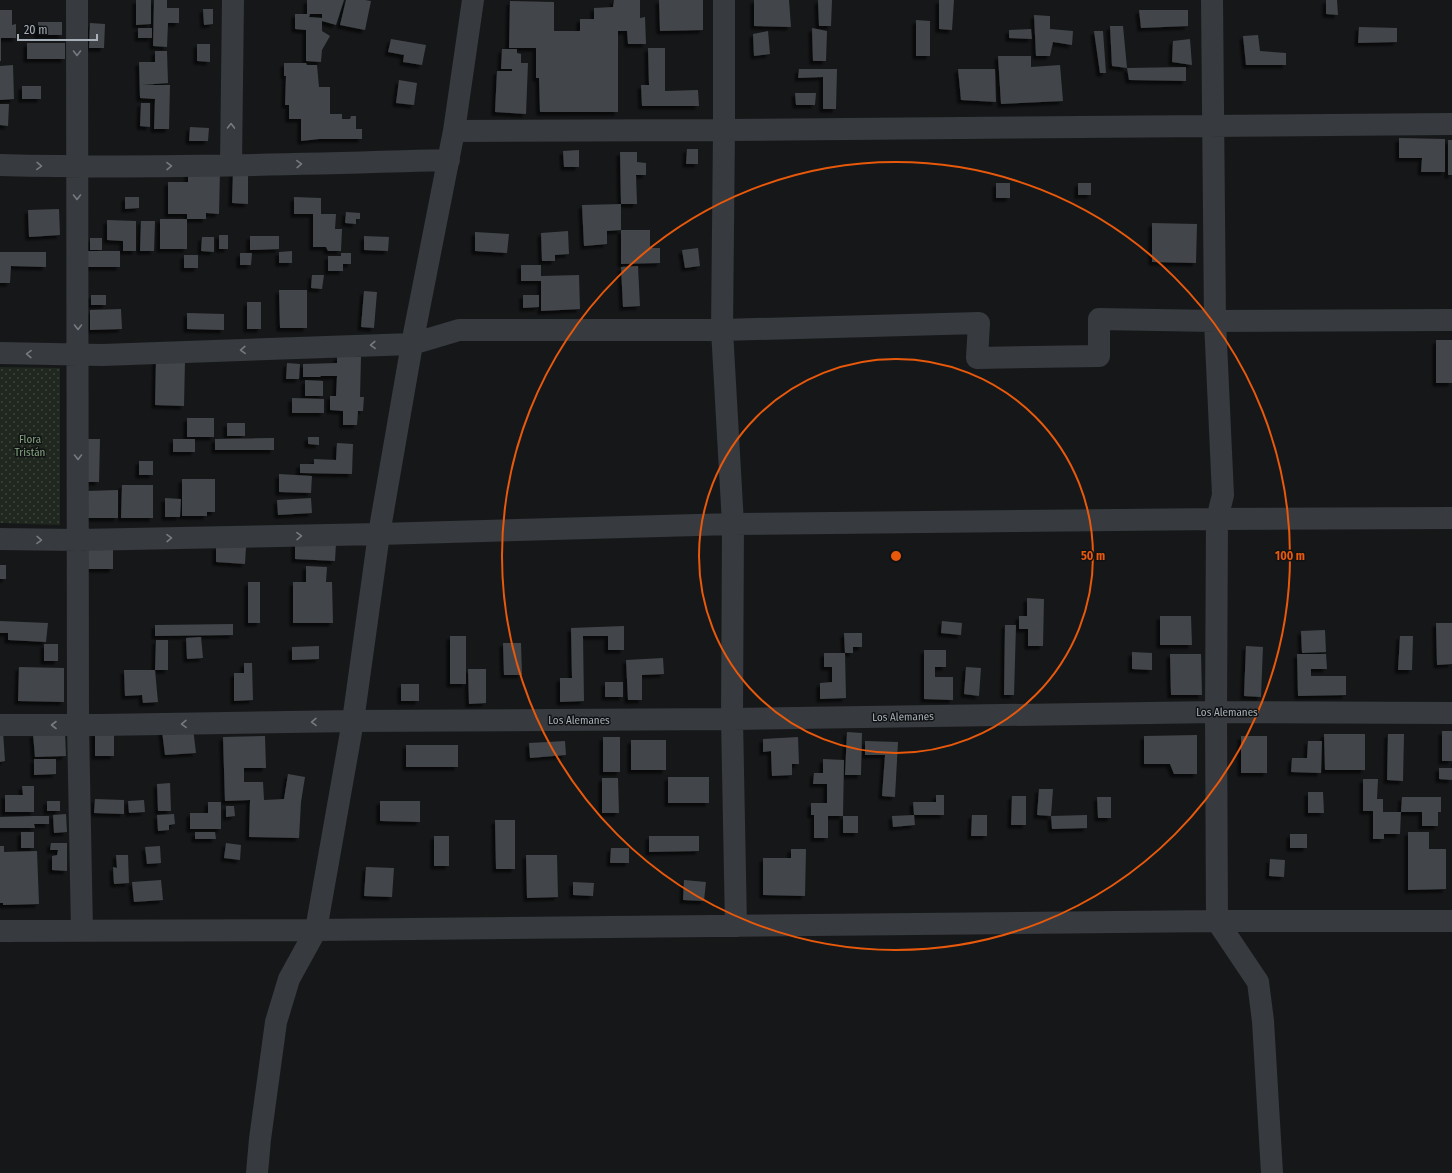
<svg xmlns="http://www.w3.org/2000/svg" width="1452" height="1173" viewBox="0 0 1452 1173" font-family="'Fira Sans Condensed',sans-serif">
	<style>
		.park { fill: url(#park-dots) }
		.building { fill: #424549; filter: url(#shadow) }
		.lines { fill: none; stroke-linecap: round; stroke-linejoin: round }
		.minor { stroke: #373a3e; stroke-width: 22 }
		.oneway { stroke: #757b82 }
		.ring { fill: none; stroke: #e8590c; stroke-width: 2 }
		.labels { text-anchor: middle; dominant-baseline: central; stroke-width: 3; stroke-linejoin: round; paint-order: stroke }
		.park-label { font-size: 11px; fill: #84a47f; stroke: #111214 }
		.street-label { font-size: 11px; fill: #a8b1b9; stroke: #111214 }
		.centre { fill: #e8590c; stroke: #111214; stroke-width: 2 }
		.ring-label { font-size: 12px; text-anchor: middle; font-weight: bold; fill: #e8590c; stroke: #111214; stroke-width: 3; stroke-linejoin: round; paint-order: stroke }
	</style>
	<defs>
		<pattern id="park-dots" width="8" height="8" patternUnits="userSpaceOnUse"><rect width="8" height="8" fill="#1f271e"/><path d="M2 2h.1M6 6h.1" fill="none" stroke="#3d443d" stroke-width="1.8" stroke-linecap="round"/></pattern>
		<filter id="shadow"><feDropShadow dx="-3.5" dy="3.5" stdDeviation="1" flood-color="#0009"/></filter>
	</defs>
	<rect width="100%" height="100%" fill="#161719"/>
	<path class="park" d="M0,367L60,368V525L0,523Z"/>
	<path class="building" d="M136,0H151V24L136,25Z
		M154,0H167V8H179V23H168L167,47L153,46Z
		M307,0H344L336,25L322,21V31L330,36L322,50L321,62L306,61V30L295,29V14H310L309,17L322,18V14H307Z
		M346,0H365L371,1L365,30L340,25Z
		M614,0H640V18L645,17L646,44H628L627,31H618V112H540L539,78H536V48H509L510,1L554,2V31H580V19H594V8L613,7Z
		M659,0H703V30L660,31Z
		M754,0H789L791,27L754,26Z
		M818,0H832L831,26H819Z
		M939,0H954L952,30L939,29Z
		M1326,0H1337L1338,15L1326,14Z
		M203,9H213V24L204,25Z
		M0,10H12V25L16,24V38H1V61H0Z
		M1139,10H1188V26L1141,28Z
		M1034,15L1050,16V29L1073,31L1072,45L1053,42L1050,56H1036Z
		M916,20L930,21V56H916Z
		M38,22H62V35H38Z
		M90,23L105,24L104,48H89Z
		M1110,26H1123L1127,68L1186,67V81L1129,80L1127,68L1112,66Z
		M1359,27L1397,28V42L1358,43Z
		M138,28H152V38H138Z
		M812,28L827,31L826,61H813Z
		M1031,29L1032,39L1009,38V30Z
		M768,31L770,54L754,56L753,34Z
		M1094,31H1103L1106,73H1100Z
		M1258,35L1260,51L1286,53V65H1246L1243,36Z
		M391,39L426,45L422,65L403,62L404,55L388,52Z
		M1190,39L1192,65L1172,62L1173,41Z
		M27,43H65V59H27Z
		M197,44H210V62L197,61Z
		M648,48H665V91L698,90L699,106H642L641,85H649Z
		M502,49H517V53L521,54V63H528L526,114L495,112L497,71H512V69H501Z
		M155,51H167L168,83L142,85H170L169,129H154L155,99L140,98L139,62H155Z
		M998,56H1031V67L1060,65L1063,101L1001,104Z
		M284,63H306L307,65H317L319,87H330V114H342V119H350L351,116H356V129H362V139H319L301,141V119H289V105H285L286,76H284Z
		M13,65L14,99L0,100V66Z
		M799,69H837L836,109H823V77L798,78Z
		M958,69H995L996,102L961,100Z
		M399,80L417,83L414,105L396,103Z
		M22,86H41V99H22Z
		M795,93H816L815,105H796Z
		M141,103H150V127L140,126Z
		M0,104H9L8,126L0,125Z
		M190,127L209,128L208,141H189Z
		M1399,138L1445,139V172H1421L1422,158H1399Z
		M1448,140H1452V175H1448Z
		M687,149H698V164H686Z
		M579,150V167H564L563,151Z
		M620,152H637V162L646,163V175H636L637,204H621Z
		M188,170H220L219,214L206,213V219H187V214H168V182H188Z
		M233,173H248V204L232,203Z
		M996,183H1010V198H996Z
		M1078,183H1091V195H1078Z
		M125,197H139V208L125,209Z
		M294,197L321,198V214H336L335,229H342L341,251H328L326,247H313V214H294Z
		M621,204V230H650V248H660V263L621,264V230L607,231V244L584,246L582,205Z
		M59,209L60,235L29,237L28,210Z
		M346,212L360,213V219H356V224L345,223Z
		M160,219H187V249H160Z
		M107,220L136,221V251H123V241L107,240Z
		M141,221H155L154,251H140Z
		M1152,223L1197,224L1196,263L1152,262Z
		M568,231L569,254L555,255V261H542L541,233Z
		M475,232L509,234L507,253L475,251Z
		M219,235H228V249H219Z
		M250,236H279V249L250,250Z
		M364,236L389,237L388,251L364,250Z
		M202,237H214V252L201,251Z
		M90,238H102V250H90Z
		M698,248L700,266L685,268L682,250Z
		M86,251H120V267H86Z
		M292,251V263H279V252Z
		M0,252H46V267L11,266L10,283H0Z
		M240,253H252L251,265H240Z
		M341,253H351V264H343V271H328V256H341Z
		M184,255H198V268H184Z
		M521,265H541V276L579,275L580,309L541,311V281H521Z
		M638,266L640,306L623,307L621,267Z
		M312,275H324L322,289L311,288Z
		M279,290H307V328H280Z
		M364,291L377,292L374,328L361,327Z
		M91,295H106V305H91Z
		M523,295H539V307L523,308Z
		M247,302H261V329H247Z
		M121,309L122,329L90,330V310Z
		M187,313L224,314V330L187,329Z
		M1436,340H1452V383H1436Z
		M337,356L361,357L360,397H364L363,411H358L357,425H343V411L330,410V396H336L337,376H321L320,377H303V364L337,363Z
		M156,359L185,360L184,406L155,405Z
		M287,363L300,364L299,379H286Z
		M305,380L323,381V396H305Z
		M292,398L324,399V413H292Z
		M187,418H214V437H187Z
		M227,423H245V436H227Z
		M308,437H319V445L308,444Z
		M274,438V450H215V439Z
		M88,439H100L99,482H87Z
		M173,439H195V452H173Z
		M337,443L353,444L352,474L300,473V464H314V459L336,460Z
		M139,461H153V475H139Z
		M279,474L312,476L311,493L279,492Z
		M182,479H215V512H207V516H182Z
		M122,485H153V518H121Z
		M118,490V518H86V491Z
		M165,498L181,499L180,517H165Z
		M311,498L312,513L278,515L277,500Z
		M295,542L336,543L335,561L295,559Z
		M86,545H113V569H86Z
		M216,546L246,547L245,564L216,562Z
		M0,565H6V579H0Z
		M306,566L327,567L326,582H332L333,623H293V582H306Z
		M248,582H260V623H248Z
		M1027,598L1044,599L1043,646H1028V629H1019V616H1027Z
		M1160,616H1191L1192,645H1160Z
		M0,621L48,623L46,642L8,640V633H0Z
		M942,621L962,623L961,635L941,633Z
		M1436,623H1452V664L1437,665Z
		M233,624V635L155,636V625Z
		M1005,625H1016L1014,695H1004Z
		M624,626V650H608V636H583L584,701L560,702V678H572L571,628Z
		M1325,630L1326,652L1302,653L1301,631Z
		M844,633H862V647H853V653H845L846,698L820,699V683L832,682V667H824V653H845Z
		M450,636H466V684H450Z
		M1400,636H1413L1412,670H1398Z
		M201,637L203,658L187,659L186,638Z
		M156,640H168V670H155Z
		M503,643H521L522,675H504Z
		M44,644H58V661H44Z
		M319,646V659L292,660V647Z
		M1246,646L1263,647L1261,697L1244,696Z
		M924,650H946V667H935V677H953V700L924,699Z
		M1132,652L1152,653V670L1132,669Z
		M1170,654H1201L1202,695H1171Z
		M1297,654H1326L1327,669H1311V676H1346V695L1298,696Z
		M663,658L664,674L642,675V700H628L626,660Z
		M244,663H252L253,700L234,701V673H244Z
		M19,667L64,668V702L18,701Z
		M966,667L981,668L979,696L964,694Z
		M468,669H486V703L469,704Z
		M124,670H155L158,702L143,703L142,695L125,696Z
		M605,682H623V697H605Z
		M401,684H419V701H401Z
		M193,728L196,753L165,755L162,731Z
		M1442,731H1452V761H1442Z
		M0,732H3L5,761L0,762Z
		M65,732L66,756L35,757L33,734Z
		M95,732H114V756H95Z
		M847,732L862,733L861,775H845Z
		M1324,734H1365V770H1325Z
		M1388,734H1404L1403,781L1387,780Z
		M1197,735V774H1174L1170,764H1144V736Z
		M265,736L266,768H244V782H263L264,800L284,799L288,774L305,777L301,802L299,838L249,837L250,800L225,801L223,737Z
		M1241,736H1267V773H1241Z
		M603,737H620V772H603Z
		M798,737L799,764H792V775L772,776L771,751L763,752V739Z
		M631,740H666V770H631Z
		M565,741L566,755L530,758L529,743Z
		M865,741L898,742L895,797L882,796L885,755H865Z
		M1308,741H1322L1321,773L1291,772L1292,758H1307Z
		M406,745H458V767H406Z
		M34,759H56V774L34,775Z
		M823,759L844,760L843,816H828V838H814V815H811V803H827V784H813L814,773H823Z
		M1439,768H1452V780L1439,779Z
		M668,777H709V803H668Z
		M602,778H618L619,813H602Z
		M1363,779H1378L1377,799H1383V812H1401L1400,834H1384V839H1373V811H1363Z
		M170,783L171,811H158L157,784Z
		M22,786H34V812H5V795H23Z
		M1039,789H1053L1051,816L1087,815V828L1052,829L1051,816L1037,815Z
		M1308,792H1323L1324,813H1308Z
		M936,795H944V815H914L913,802H936Z
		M1012,796H1026V825H1011Z
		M1097,797H1111V818H1098Z
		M1402,797H1441V812H1438V826H1422V812H1401Z
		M95,799L124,800V814L94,813Z
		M144,800L145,812L129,813L128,801Z
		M47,801H60V811H47Z
		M380,801H420V822L380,821Z
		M208,802H221V829H190V813H208Z
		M226,806H234L235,816L226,817Z
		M66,814L67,832L54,833L53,815Z
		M174,814L175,824L169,825V830L158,831L157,815Z
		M914,815L915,825L893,827L892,816Z
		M972,815H987V836H971Z
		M34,816H49V824H34L35,828H0V817Z
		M843,816H858V833H843Z
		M495,820H515V869H496Z
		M21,832H34V848H21Z
		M195,832H215L216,839H195Z
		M1408,832H1429V849H1446V889L1408,890Z
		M1290,834H1307V848H1290Z
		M434,836H449V866H434Z
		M649,836H699V851L649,852Z
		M51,843H67V871L52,870V856L57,855L58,850H50Z
		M226,843L241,845L240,860L224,858Z
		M0,846H4V852L37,851L39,904L3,905V903H0Z
		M160,846L161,863L147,864L145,847Z
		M611,848H629V863H610Z
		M791,849H806L805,896L763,895V858H791Z
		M116,855H128L129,883L114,884L113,867L117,868Z
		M526,855H557L558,897L527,898Z
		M1270,859L1285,860L1284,877L1269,876Z
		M366,867L394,868L392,897L364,896Z
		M161,880L163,900L134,902L132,882Z
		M684,880L706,882L704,901L683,900Z
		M573,882L594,883L593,896L573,895Z"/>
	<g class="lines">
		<path class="minor" d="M77,0L78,725L82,931
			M724,0V130L722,330L733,524L732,719L736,926
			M1212,0L1215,321L1223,495L1217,519L1216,712L1217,921L1258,982L1263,1021L1272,1173
			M454,131L724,130L1452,124
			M0,165C150,169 299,164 449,160
			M231,165L233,0
			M0,353L102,355L412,344L459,330H722L979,323L977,358L1099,356V319L1215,321L1452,320
			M0,539L78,540L379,534L733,524L1217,519L1452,518
			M0,725H100L353,721L732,719L1216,712L1452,713
			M0,931L316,930L1217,921H1452
			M257,1173L260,1139L276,1022L289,979L316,930L353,721L379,534L412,344L454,131L473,0"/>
	</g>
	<defs><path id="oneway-chevron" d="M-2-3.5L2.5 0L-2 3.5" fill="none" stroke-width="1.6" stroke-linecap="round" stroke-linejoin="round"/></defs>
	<g class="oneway">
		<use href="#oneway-chevron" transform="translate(77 53) rotate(90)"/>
		<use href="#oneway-chevron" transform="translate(231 126) rotate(-89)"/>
		<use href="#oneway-chevron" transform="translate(299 164) rotate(-2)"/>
		<use href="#oneway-chevron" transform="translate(39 166) rotate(2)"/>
		<use href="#oneway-chevron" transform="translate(169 166) rotate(-1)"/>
		<use href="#oneway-chevron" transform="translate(77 197) rotate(90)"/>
		<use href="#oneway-chevron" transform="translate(78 327) rotate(90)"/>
		<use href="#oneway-chevron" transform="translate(373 345) rotate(178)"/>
		<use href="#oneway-chevron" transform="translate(243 350) rotate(178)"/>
		<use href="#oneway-chevron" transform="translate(29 354) rotate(-179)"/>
		<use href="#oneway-chevron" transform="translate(78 457) rotate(90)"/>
		<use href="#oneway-chevron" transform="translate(299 536) rotate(-1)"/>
		<use href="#oneway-chevron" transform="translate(169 538) rotate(-1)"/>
		<use href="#oneway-chevron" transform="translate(39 540) rotate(1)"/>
		<use href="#oneway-chevron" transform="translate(314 722) rotate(179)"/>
		<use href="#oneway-chevron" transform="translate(184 724) rotate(179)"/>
		<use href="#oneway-chevron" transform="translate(54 725) rotate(180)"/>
	</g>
	<g class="ring">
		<circle cx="896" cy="556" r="197"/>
		<circle cx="896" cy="556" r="394"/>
	</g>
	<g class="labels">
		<g class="park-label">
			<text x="30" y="439">Flora<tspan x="30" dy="13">Tristán</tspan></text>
		</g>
		<g class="street-label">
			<text x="1227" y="712">Los Alemanes</text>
			<text transform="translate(903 717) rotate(-1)">Los Alemanes</text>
			<text x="579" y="720">Los Alemanes</text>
		</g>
	</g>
	<circle cx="896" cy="556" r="6" class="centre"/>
	<g class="ring-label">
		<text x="1093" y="560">50 m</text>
		<text x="1290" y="560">100 m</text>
	</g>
	<path d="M18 34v6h79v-6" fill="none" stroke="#a8b1b9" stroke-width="2"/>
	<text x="24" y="34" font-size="12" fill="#a8b1b9" stroke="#111214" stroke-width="3" paint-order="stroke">20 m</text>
</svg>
